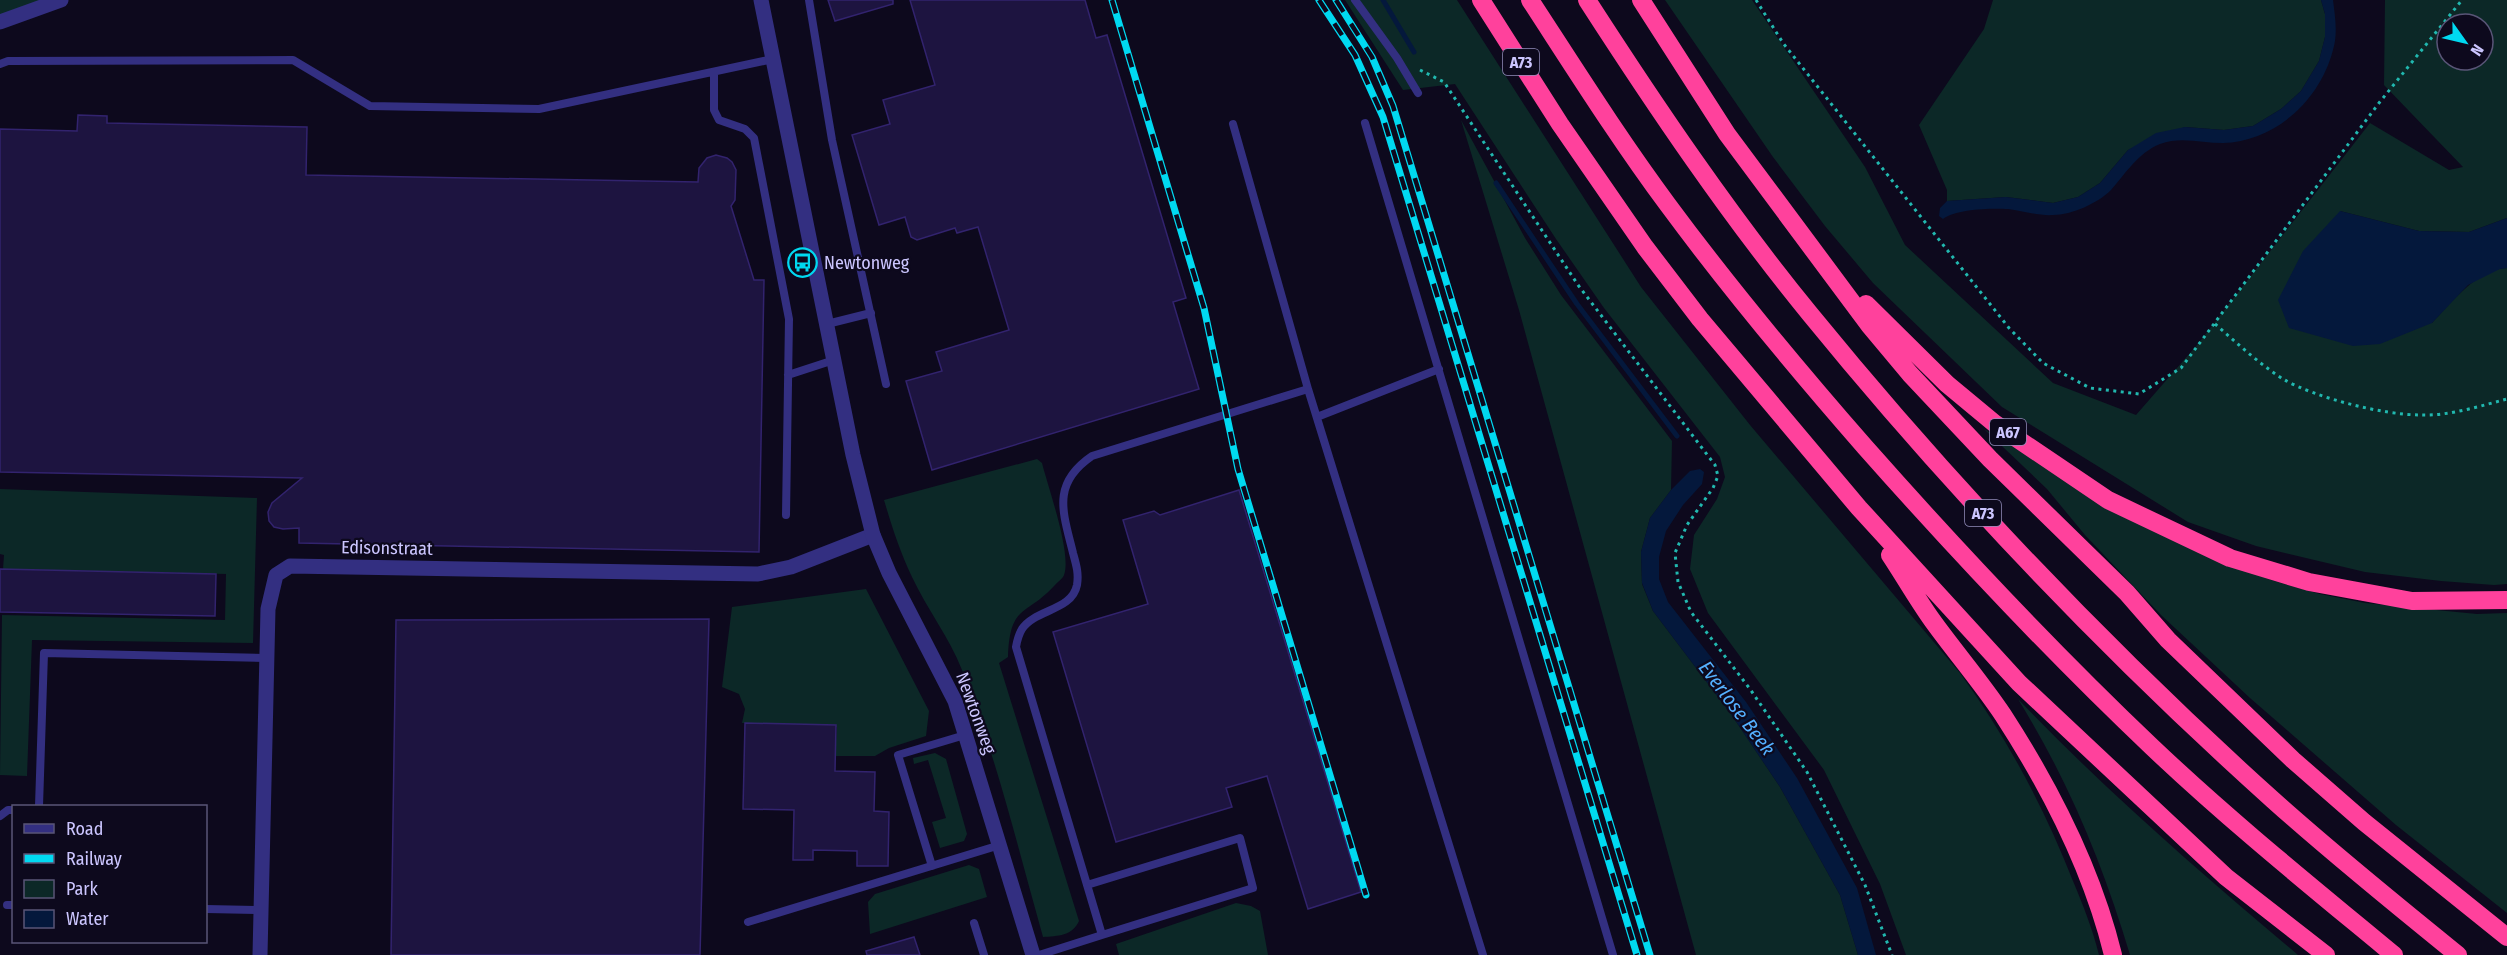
<svg xmlns="http://www.w3.org/2000/svg" width="2507" height="955" viewBox="0 0 2507 955" font-family="'Fira Sans Condensed',sans-serif">
	<style>
		.green { fill: #0c2827; fill-rule: evenodd }
		.water { fill: #04183c }
		.lines { fill: none; stroke-linecap: round; stroke-linejoin: round }
		.stream { stroke: #04183c; stroke-width: 5 }
		.building { fill: #1d1440; stroke: #32236e; stroke-width: 1.5 }
		.path { stroke: #21b8af; stroke-width: 3; stroke-dasharray: 3 4.5; stroke-linecap: butt }
		.service { stroke: #332f81; stroke-width: 8 }
		.minor { stroke: #332f81; stroke-width: 15 }
		.tertiary { stroke: #332f81; stroke-width: 15 }
		.motorway { stroke: #ff419c; stroke-width: 18 }
		.rail-casing { stroke: #00d9f1; stroke-width: 7 }
		.rail { stroke: #0d091d; stroke-width: 4.5; stroke-dasharray: 14; stroke-linecap: butt }
		.labels { text-anchor: middle; dominant-baseline: central; stroke-width: 4.5; stroke-linejoin: round; paint-order: stroke }
		.shield { fill: #0d091d; stroke: #938dbb; stroke-width: 1.5 }
		.shield-label { font-size: 16px; font-weight: bold; fill: #ccc6ff }
		.poi-label { font-size: 18px; fill: #ccc6ff; stroke: #0d091d; text-anchor: start }
		.street-label { font-size: 18px; fill: #ccc6ff; stroke: #0d091d }
		.water-label { font-size: 20px; font-style: italic; fill: #54b0ff; stroke: #0d091d }
	</style>
	<rect width="100%" height="100%" fill="#0d091d"/>
	<path class="green" d="M0,0H41L0,15Z
		M1345,0H1457L1641,287L1750,425L1960,673C2007,738 2044,807 2073,881C2083,905 2093,930 2099,955H1906L1880,884L1824,770L1708,613L1690,569L1694,535L1717,499L1725,477L1720,457L1604,308L1556,239L1455,84L1403,90Z
		M1665,0H1752L1865,167L1905,245L2053,383L2136,415L2197,345L2370,123L2449,170L2463,167L2384,85L2385,0H2507V218L2469,232L2419,231L2340,211L2432,323C2451,303 2477,269 2507,268V584L2494,585L2441,581L2365,572L2256,546L2188,522L2002,407L1873,283L1825,226L1773,157ZM2447,24H2483V60H2447Z
		M1993,0H2321L2325,14V37L2319,61L2301,91L2281,109L2253,126L2224,130L2185,127L2128,150L2100,183L2078,197L2053,203L2006,197L1947,201V190L1919,125L1984,29Z
		M1461,120L1525,238L1561,295L1672,441L1671,490L1650,518L1641,552L1642,584L1653,611L1731,714L1780,787L1840,895L1858,955H1696L1519,310Z
		M1984,429L2019,450L2237,568L2274,581L2320,594L2365,603L2477,614L2507,613V913L2396,825L2250,698L2161,615L2085,535L2047,489Z
		M1037,459L1042,463C1048,487 1072,554 1064,575C1063,578 1058,582 1055,585C1026,617 1010,603 1008,657L999,663L1079,921C1072,936 1058,936 1043,937C1018,848 996,756 962,670C949,637 927,609 912,577C900,552 892,527 884,500Z
		M0,489L257,498L253,643L32,640L27,776L0,775L2,615L225,620L226,574L3,569L4,555L0,554Z
		M866,589L929,711L926,736L889,748L875,756H835L837,727L742,723L745,709L739,694L722,687L732,607Z
		M2018,699C2106,791 2201,873 2298,955H2130C2103,864 2068,780 2018,699Z
		M935,753L946,759L967,834L964,841L940,848L932,822L946,818L928,760L914,764L913,758Z
		M969,865L979,869L987,897L870,934L868,902L875,894Z
		M1236,903L1251,906L1260,911L1268,955H1119L1116,944Z"/>
	<path class="water" d="M2321,0H2333C2335,16 2338,34 2333,50C2320,100 2276,141 2223,143C2202,143 2181,136 2160,144C2138,153 2126,173 2111,190C2098,203 2072,215 2053,215C2039,216 2023,211 2008,209C1991,208 1956,209 1943,219L1939,216L1940,208L1947,201L2006,197L2053,203L2078,197L2100,183L2128,150L2156,133L2185,127L2224,130L2253,126L2281,109L2301,91L2319,61L2325,37V14Z
		M2340,211L2419,231L2469,232L2507,218V268L2500,269L2468,285L2432,323L2380,344L2353,346L2289,328L2278,300L2303,251Z
		M1700,469L1704,472L1702,484L1683,505L1666,531L1659,557V579L1668,602L1746,702L1797,778L1857,888L1876,955H1858L1840,895L1780,787L1731,714L1653,611L1642,583L1641,552L1650,518L1671,490L1690,471Z"/>
	<g class="lines">
		<path class="stream" d="M1383,0L1414,52
			M1496,183L1577,304L1677,436"/>
	</g>
	<path class="building" d="M828,0H893V4L835,21Z
		M910,0H1085L1096,38L1107,35L1186,298L1173,302L1199,389L932,470L906,381L942,371L936,352L1009,330L978,227L957,233L955,228L917,240L911,237L905,217L879,225L852,135L890,124L883,100L935,85Z
		M78,115L107,116V123L307,127L306,175L698,182L699,168L707,158L716,155L727,158L732,162L736,170L735,200L731,206L754,280H764L759,552L299,543V528L283,529L274,527L269,521L268,512L272,503L302,478L0,472V129L77,131Z
		M1239,490L1361,892L1308,909L1267,776L1226,788L1232,807L1116,842L1053,632L1148,604L1123,520L1154,511L1160,515Z
		M0,569L216,574L215,616L0,612Z
		M709,619L700,955H391L396,620Z
		M745,723L836,725L835,771L875,772L874,811L889,812L888,866H857V851L813,850V860H793L794,810L743,809Z
		M914,937L920,955H867L866,951Z"/>
	<g class="lines">
		<path class="path" d="M1756,0L1783,43L2009,328L2043,363L2090,388L2139,394L2181,368L2379,103L2462,0
			M1420,70L1444,82L1578,285L1715,465L1718,476L1713,488L1687,525L1675,553L1678,582L1691,612L1750,689L1807,772L1865,885L1892,955
			M2215,324C2237,343 2258,363 2283,379C2316,398 2383,415 2421,415C2449,416 2480,406 2507,399"/>
		<path class="service" d="M809,0L832,140L886,384
			M1355,0L1397,58L1418,93
			M0,64L8,61L293,60L370,106L539,109L773,59
			M714,72V110L719,120L745,129L754,138L789,319L786,515
			M1365,123L1613,955
			M1233,124L1308,389L1483,955
			M827,324L871,313
			M788,375L834,360
			M1317,417L1439,369
			M39,806L44,653L267,658
			M0,816L8,810H14
			M932,866L898,755L965,735
			M1087,885L1240,838L1253,888L1102,935
			M7,905H14
			M206,909L261,910
			M748,922L1000,845
			M974,923L984,955
			M1039,955L1102,935L1016,647C1017,641 1019,634 1022,629C1035,609 1072,611 1077,585C1079,573 1076,564 1073,553C1063,512 1051,484 1092,456L1308,389"/>
		<path class="minor" d="M0,22L61,0
			M260,955L268,609L276,575L290,566L758,574L791,567L873,535"/>
		<path class="tertiary" d="M761,0L853,455L873,535L889,573L955,701L1033,955"/>
		<path class="motorway" d="M1481,0L1560,124L1645,247L1700,319L1859,508L2019,683L2226,877L2326,955
			M1530,0C1575,69 1619,139 1668,205C1730,289 1796,368 1865,447C1957,551 2052,652 2152,747C2230,821 2312,887 2394,955
			M1587,0C1656,107 1729,215 1810,314C1951,487 2106,650 2273,800C2333,854 2395,904 2458,955
			M1641,0L1727,134L1869,325L1910,374L1990,459L2127,593L2168,640L2293,760L2364,822L2507,937
			M1866,304L1947,384L1994,423L2108,500L2230,558L2309,582L2412,601L2507,600
			M1890,555C1904,576 1917,599 1932,620C1955,652 1981,682 2003,715C2051,789 2092,869 2113,955"/>
		<defs>
			<path id="rail" d="M1112,0L1204,308L1238,469L1366,895
				M1319,0L1355,55L1383,117L1637,955
				M1336,0L1372,57L1393,106L1650,955"/>
		</defs>
		<use href="#rail" class="rail-casing"/>
		<use href="#rail" class="rail"/>
	</g>
	<defs>
		<symbol id="bus-ring" viewBox="-11 -11 22 22"><circle r="9.5" fill="#0d091d" stroke="#00d9f1" stroke-width="1.5"/><path d="M-5-6H5V4H4V6H2V4H-2V6H-4V4H-5ZM-3.5-4V0h7V-4ZM-3.5 1.2v1.5H-2V1.2ZM2 1.2v1.5H3.5V1.2Z" fill="#00d9f1"/></symbol>
	</defs>
	<g fill-rule="evenodd">
		<use href="#bus-ring" x="786" y="246" width="33" height="33"/>
	</g>
	<g class="labels">
		<g class="shield">
			<rect x="1503" y="49" width="36" height="26" rx="4.5"/>
			<rect x="1990" y="419" width="36" height="26" rx="4.5"/>
			<rect x="1965" y="500" width="36" height="26" rx="4.5"/>
		</g>
		<g class="shield-label">
			<text x="1521" y="62">A73</text>
			<text x="2008" y="432">A67</text>
			<text x="1983" y="513">A73</text>
		</g>
		<g class="poi-label">
			<text x="824" y="263">Newtonweg</text>
		</g>
		<g class="street-label">
			<text transform="translate(387 548) rotate(1)">Edisonstraat</text>
			<text transform="translate(976 713) rotate(70)">Newtonweg</text>
		</g>
		<g class="water-label">
			<text transform="translate(1737 708) rotate(53)">Everlose Beek</text>
		</g>
	</g>
	<rect x="12" y="805" width="195" height="138" fill="#0d091d" stroke="#595577" stroke-width="1.5"/>
	<rect x="24" y="824" width="30" height="9" fill="#332f81" stroke="#595577" stroke-width="1.5"/>
	<text x="66" y="835" font-size="18" fill="#ccc6ff">Road</text>
	<rect x="24" y="854" width="30" height="9" fill="#00d9f1" stroke="#595577" stroke-width="1.5"/>
	<text x="66" y="865" font-size="18" fill="#ccc6ff">Railway</text>
	<rect x="24" y="880" width="30" height="18" fill="#0c2827" stroke="#595577" stroke-width="1.5"/>
	<text x="66" y="895" font-size="18" fill="#ccc6ff">Park</text>
	<rect x="24" y="910" width="30" height="18" fill="#04183c" stroke="#595577" stroke-width="1.5"/>
	<text x="66" y="925" font-size="18" fill="#ccc6ff">Water</text>
	<g transform="translate(2465 42) rotate(124)"><circle r="28" fill="#0d091d" stroke="#595577" stroke-width="1.5"/>
	<path d="M0-4.5L10 22L0 15L-10 22Z" fill="#00d9f1"/>
	<text y="-9" font-size="16" font-weight="bold" text-anchor="middle" fill="#ccc6ff">N</text>
	</g>
</svg>
